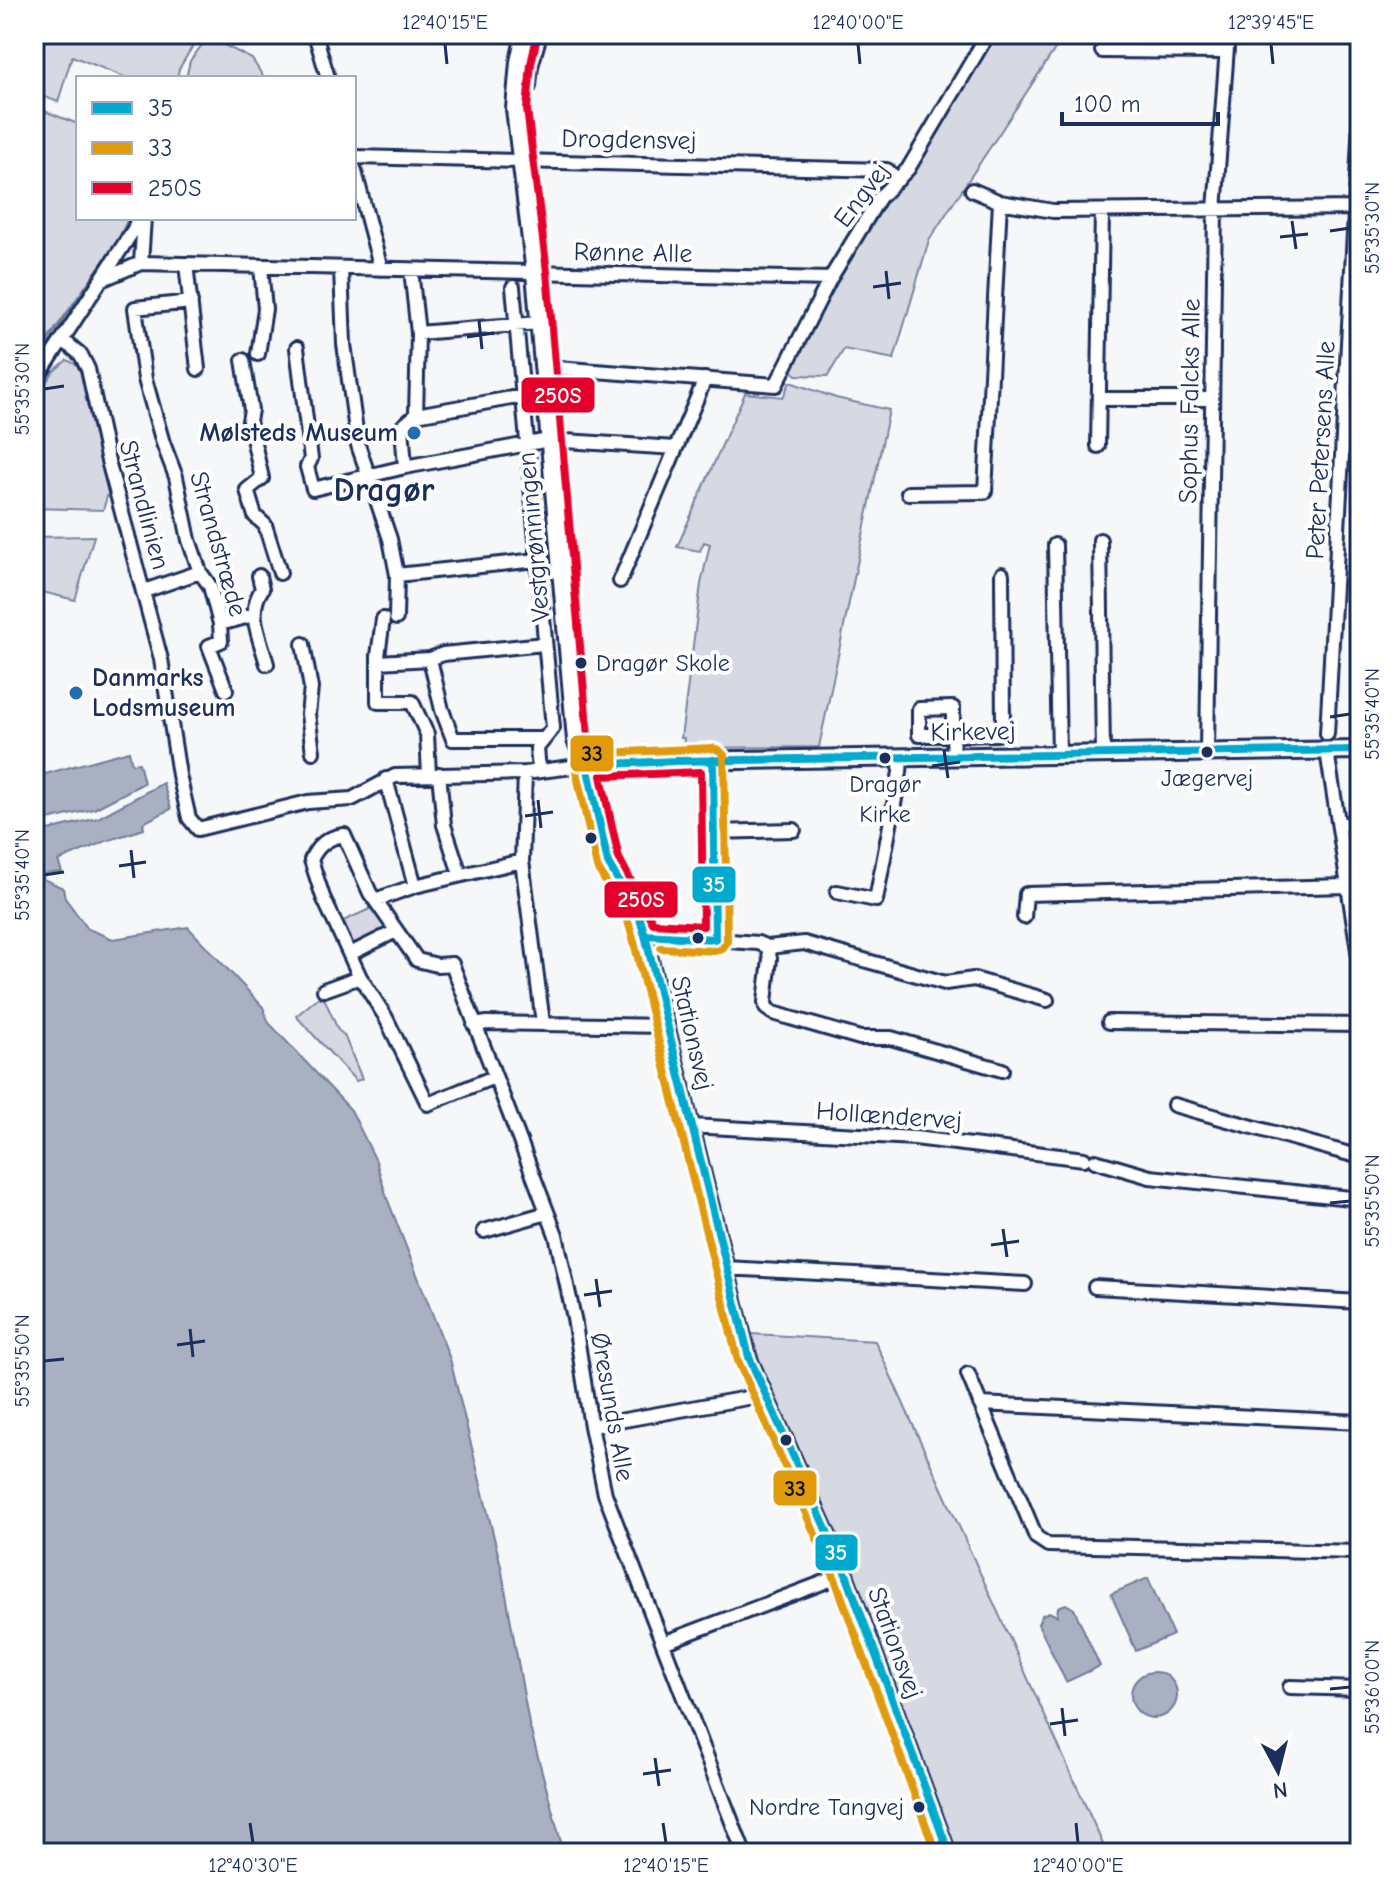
<svg xmlns="http://www.w3.org/2000/svg" width="1394" height="1887" viewBox="0 0 1394 1887" font-family="'Comic Neue',sans-serif">
	<style>
		.green { fill: #d6d9e2; stroke: #7884a0; stroke-width: 2 }
		.water { fill: #a9b0c1; stroke: #707c99; stroke-width: 2 }
		.lines { fill: none; stroke-linecap: round; stroke-linejoin: round }
		.stream { stroke: #707c99; stroke-width: 3 }
		.street-casing { stroke: #1b2f5e; stroke-width: 18 }
		.secondary-casing { stroke: #1b2f5e; stroke-width: 22 }
		.street { stroke: #fff; stroke-width: 12 }
		.secondary { stroke: #fff; stroke-width: 16 }
		.bus-1-casing { stroke: #fff; stroke-width: 14 }
		.bus-2-casing { stroke: #fff; stroke-width: 14 }
		.bus-3-casing { stroke: #fff; stroke-width: 14 }
		.bus-1 { stroke: #00a9ce; stroke-width: 8 }
		.bus-2 { stroke: #e19a09; stroke-width: 8 }
		.bus-3 { stroke: #e4002b; stroke-width: 8 }
		.ticks { fill: none; stroke: #1b2f5e; stroke-width: 3 }
		.poi-dot { fill: #1f6fb2; stroke: #fff; stroke-width: 3 }
		.bus-dot { fill: #1b2f5e; stroke: #fff; stroke-width: 3 }
		.labels { text-anchor: middle; dominant-baseline: central; stroke-width: 8; stroke-linejoin: round; paint-order: stroke }
		.bus-label { font-size: 24px; fill: #1b2f5e; stroke: #fff }
		.street-label { font-size: 26px; fill: #1b2f5e; stroke: #fff }
		.poi-label { font-size: 26px; font-weight: bold; fill: #1b2f5e; stroke: #fff; text-anchor: end }
		.district-label { font-size: 34px; font-weight: bold; fill: #1b2f5e; stroke: #fff }
		.line-badge { stroke: #fff; stroke-width: 3 }
		.badge-label { font-size: 22px; text-anchor: middle; font-weight: bold; fill: #fff }
		.pale-badge-label { font-size: 22px; text-anchor: middle; font-weight: bold; fill: #111 }
		.neatline { fill: none; stroke: #1b2f5e; stroke-width: 3 }
		.ticks-label { font-size: 20px; text-anchor: middle; fill: #1b2f5e }
	</style>
	<rect width="100%" height="100%" fill="#f6f7f9"/>
	<filter id="ink" filterUnits="userSpaceOnUse"><feTurbulence type="fractalNoise" baseFrequency=".0125" numOctaves="2"/><feDisplacementMap in="SourceGraphic" scale="16" xChannelSelector="R" yChannelSelector="G"/><feConvolveMatrix kernelMatrix="1 2 1 2 8 2 1 2 1" color-interpolation-filters="sRGB"/></filter>
	<g filter="url(#ink)">
		<path class="green" d="M34,34H200L179,69L177,78H127L72,56L58,102L34,93Z
			M998,34H1065L929,240L894,359L844,349L828,376L796,375L790,368L832,288L885,201L911,175L960,92Z
			M208,37L252,59L264,78H186L190,61Z
			M34,107L78,124V218H131L121,240L34,365Z
			M67,360L78,365L81,371L108,493L103,510L34,508V400L54,371Z
			M790,382L836,398L889,410L819,747L683,748L684,738H681L701,584L710,544L704,542L700,551L677,547L745,393L783,397Z
			M94,536L75,600L34,590V537Z
			M374,907L386,929L352,944L341,922Z
			M319,997L325,1000L338,1030L344,1035L362,1079L356,1081L296,1016Z
			M751,1334L875,1341L1107,1853H956L915,1741L759,1359Z"/>
		<path class="water" d="M129,751L132,764L139,763L144,783L94,809L35,823L36,833L98,818L163,783L171,809L143,823L144,829L106,841L58,861L62,872L44,874L43,879L63,888L65,898L88,929L113,939L188,927L263,1007L269,1023L351,1110L376,1161L387,1198L450,1359L501,1566L529,1724L564,1853H34V777Z
			M1148,1578L1173,1635L1136,1651L1111,1594Z
			M1066,1604L1074,1609L1100,1666L1066,1682L1038,1624L1042,1615L1049,1612L1057,1616L1058,1607Z
			M1131 1695a23 23 0 1 1 46 0a23 23 0 1 1-46 0Z"/>
		<g class="lines">
			<path class="stream" d="M34,360L118,241L129,218"/>
			<defs>
				<path id="street" d="M315,34L328,78
					M1102,51L1226,52
					M354,157L887,170L898,180
					M354,168L381,269
					M972,190L1000,202L1053,211L1360,208
					M141,263L144,218
					M186,264L198,369
					M341,269L344,344L358,445L390,539L397,575L396,618
					M411,270L418,333L416,415
					M101,280L141,263L830,279
					M513,287L553,728L537,748L539,771
					M191,302L135,308L145,379L163,443L176,477L189,540L200,572L210,586L220,624L221,641L209,646L226,690
					M418,333L539,323
					M63,340L81,355L88,369L107,457L161,659L179,775L189,818L198,829L308,802L352,799L395,776L525,773L587,765L608,863L639,916L645,935L749,1357L846,1574L949,1853
					M297,348L311,459L307,467L313,489L405,467L549,440L676,448
					M258,354L265,309L261,267
					M243,360L251,410L249,421L262,478L247,490L255,516L265,525L280,573
					M544,367L776,385L830,279L880,197L908,169L988,34
					M34,383L134,229L138,218
					M1099,399H1212
					M416,415L523,396
					M1098,446L1102,212
					M405,467L402,427L416,415
					M908,493L985,492L1000,202
					M1100,540L1103,754
					M1055,545L1059,755
					M397,575L537,560
					M259,576L262,589C246,613 260,638 267,664
					M620,581L705,379
					M144,591L200,572
					M383,619L378,656V702H412L427,734L429,775
					M220,624L253,615
					M303,644L311,688L308,714L313,752
					M430,659L443,654L544,644
					M379,662L430,659L442,710L453,739H543
					M953,708V735H919V709Z
					M1327,734L1360,121
					M1327,751L1360,963
					M1207,752L1215,210L1228,34
					M954,756L953,735L998,734L1003,729L1002,574
					M713,760L715,939
					M525,773L522,861L543,1023
					M439,774L444,825L460,874
					M386,779L415,886
					M1339,824H1360
					M713,832L794,830
					M837,892L876,900L900,772L901,758
					M375,900L415,886L522,861
					M1024,917L1026,894L1347,886
					M645,935L758,943L768,947
					M768,947L770,959L765,1002L766,1008L773,1013L860,1038H891L1002,1070
					M768,947L804,943L945,983L974,979L1047,1000
					M350,954L394,932
					M324,990L360,977
					M1109,1022L1360,1025
					M474,1025L487,1023L667,1026
					M494,1077L428,1104L385,1016L360,977L323,897L311,860C317,846 328,837 344,835L370,893L417,960L437,965L452,964L556,1235L574,1318L591,1426L605,1494L744,1853
					M1174,1105L1360,1157
					M691,1126L915,1138L1084,1159
					M1095,1161L1150,1177L1360,1199
					M484,1231L547,1213
					M725,1268L1025,1284
					M1095,1287L1360,1302
					M968,1374L1036,1537L1048,1545L1360,1552
					M980,1404L1360,1422
					M591,1426L764,1395
					M663,1643L846,1574
					M1290,1687L1360,1689"/>
				<path id="secondary" d="M525,34L519,62L515,109L535,273L576,740L587,765L676,761L1360,750
					M527,86L529,66L538,34"/>
			</defs>
			<use href="#street" class="street-casing"/>
			<use href="#secondary" class="secondary-casing"/>
			<use href="#street" class="street"/>
			<use href="#secondary" class="secondary"/>
			<defs>
				<path id="bus-1" d="M645,935L715,939L713,760
					M949,1853L846,1574L749,1357L645,935L639,916L608,863L587,765L676,761L1360,750"/>
				<path id="bus-2" d="M661,948L715,951L722,949L727,942L724,755L719,750L713,748L582,754L576,760L575,766L597,867L628,921L633,938L738,1361L835,1579L936,1853"/>
				<path id="bus-3" d="M537,37L531,64L527,109L547,272L588,737L594,753
					M701,772L703,926L653,923L619,858L601,776Z"/>
			</defs>
			<use href="#bus-1" class="bus-1-casing"/>
			<use href="#bus-2" class="bus-2-casing"/>
			<use href="#bus-3" class="bus-3-casing"/>
			<use href="#bus-1" class="bus-1"/>
			<use href="#bus-2" class="bus-2"/>
			<use href="#bus-3" class="bus-3"/>
		</g>
	</g>
	<path class="ticks" d="M445,44L447,64M858,44L860,64M1271,44L1273,64M1292,221L1296,249M1330,231L1350,228M1280,237L1308,234M886,271L889,299M873,287L901,283M479,321L482,349M467,337L494,333M44,389L64,386M1330,717L1350,714M944,750L948,778M932,766L960,762M538,800L541,828M525,816L553,812M131,850L134,878M119,866L146,862M44,875L64,872M1330,1203L1350,1201M1003,1229L1007,1257M991,1245L1019,1241M596,1279L600,1307M584,1295L612,1291M190,1329L193,1357M177,1345L205,1341M44,1361L64,1359M1330,1689L1350,1687M1062,1708L1065,1736M1050,1724L1078,1720M655,1758L659,1786M643,1774L671,1770M250,1823L253,1843M663,1823L666,1843M1076,1823L1078,1843"/>
	<g class="poi-dot">
		<circle cx="414" cy="433" r="8"/>
		<circle cx="76" cy="693" r="8"/>
	</g>
	<g class="bus-dot">
		<circle cx="581" cy="663" r="7"/>
		<circle cx="1207" cy="752" r="7"/>
		<circle cx="885" cy="758" r="7"/>
		<circle cx="591" cy="838" r="7"/>
		<circle cx="698" cy="938" r="7"/>
		<circle cx="786" cy="1440" r="7"/>
		<circle cx="919" cy="1807" r="7"/>
	</g>
	<g class="labels">
		<g class="bus-label">
			<text x="596" y="663" text-anchor="start">Dragør Skole</text>
			<text x="1207" y="778">Jægervej</text>
			<text x="885" y="784">Dragør<tspan x="885" dy="30">Kirke</tspan></text>
			<text x="904" y="1807" text-anchor="end">Nordre Tangvej</text>
		</g>
		<g class="street-label">
			<text transform="translate(629 140) rotate(1)">Drogdensvej</text>
			<text transform="translate(862 195) rotate(-53)">Engvej</text>
			<text transform="translate(633 253) rotate(1)">Rønne Alle</text>
			<text transform="translate(1190 401) rotate(-89)">Sophus Falcks Alle</text>
			<text transform="translate(1321 450) rotate(-87)">Peter Petersens Alle</text>
			<text transform="translate(144 505) rotate(75)">Strandlinien</text>
			<text transform="translate(534 537) rotate(-95)">Vestgrønningen</text>
			<text transform="translate(218 544) rotate(74)">Strandstræde</text>
			<text transform="translate(973 732) rotate(-1)">Kirkevej</text>
			<text transform="translate(692 1033) rotate(77)">Stationsvej</text>
			<text transform="translate(889 1116) rotate(4)">Hollændervej</text>
			<text transform="translate(612 1407) rotate(80)">Øresunds Alle</text>
			<text transform="translate(895 1643) rotate(70)">Stationsvej</text>
		</g>
		<g class="poi-label">
			<text x="398" y="433">Mølsteds Museum</text>
			<text x="92" y="678" text-anchor="start">Danmarks<tspan x="92" dy="30">Lodsmuseum</tspan></text>
		</g>
		<g class="district-label">
			<text x="384" y="490">Dragør</text>
		</g>
	</g>
	<g class="line-badge">
		<rect x="520" y="376" width="76" height="38" rx="8" fill="#e4002b"/>
		<rect x="569" y="734" width="46" height="39" rx="8" fill="#e19a09"/>
		<rect x="691" y="865" width="46" height="39" rx="8" fill="#00a9ce"/>
		<rect x="603" y="880" width="76" height="39" rx="8" fill="#e4002b"/>
		<rect x="772" y="1469" width="46" height="38" rx="8" fill="#e19a09"/>
		<rect x="814" y="1533" width="45" height="39" rx="8" fill="#00a9ce"/>
	</g>
	<g class="badge-label">
		<text x="558" y="403">250S</text>
		<text x="714" y="892">35</text>
		<text x="641" y="907">250S</text>
		<text x="836" y="1560">35</text>
	</g>
	<g class="pale-badge-label">
		<text x="592" y="761">33</text>
		<text x="795" y="1496">33</text>
	</g>
	<rect width="1394" height="1887" fill="none" stroke="#fff" stroke-width="88"/>
	<rect x="76" y="76" width="280" height="144" fill="#ffffff" stroke="#a4acbf" stroke-width="2"/>
	<rect x="92" y="102" width="40" height="12" fill="#00a9ce" stroke="#a4acbf" stroke-width="2"/>
	<text x="148" y="116" font-size="24" fill="#1b2f5e">35</text>
	<rect x="92" y="142" width="40" height="12" fill="#e19a09" stroke="#a4acbf" stroke-width="2"/>
	<text x="148" y="156" font-size="24" fill="#1b2f5e">33</text>
	<rect x="92" y="182" width="40" height="12" fill="#e4002b" stroke="#a4acbf" stroke-width="2"/>
	<text x="148" y="196" font-size="24" fill="#1b2f5e">250S</text>
	<g transform="translate(1278 1771) rotate(173)" stroke="#ffffff" stroke-width="6" paint-order="stroke">
	<path d="M0-6L14 30L0 20L-14 30Z" fill="#1b2f5e"/>
	<text y="-12" font-size="22" font-weight="bold" text-anchor="middle" fill="#1b2f5e">N</text>
	</g>
	<path d="M1062 112v12h156v-12" fill="none" stroke="#1b2f5e" stroke-width="4"/>
	<text x="1074" y="112" font-size="24" fill="#1b2f5e" stroke="#ffffff" stroke-width="6" paint-order="stroke">100 m</text>
	<rect x="44" y="44" width="1306" height="1799" class="neatline"/>
	<g class="ticks-label">
		<text x="445" y="29">12°40'15"E</text>
		<text x="858" y="29">12°40'00"E</text>
		<text x="1271" y="29">12°39'45"E</text>
		<text transform="translate(1372 228) rotate(-90)" y="7">55°35'30"N</text>
		<text transform="translate(22 389) rotate(-90)" y="7">55°35'30"N</text>
		<text transform="translate(1372 714) rotate(-90)" y="7">55°35'40"N</text>
		<text transform="translate(22 875) rotate(-90)" y="7">55°35'40"N</text>
		<text transform="translate(1372 1201) rotate(-90)" y="7">55°35'50"N</text>
		<text transform="translate(22 1361) rotate(-90)" y="7">55°35'50"N</text>
		<text transform="translate(1372 1687) rotate(-90)" y="7">55°36'00"N</text>
		<text x="253" y="1872">12°40'30"E</text>
		<text x="666" y="1872">12°40'15"E</text>
		<text x="1078" y="1872">12°40'00"E</text>
	</g>
</svg>
